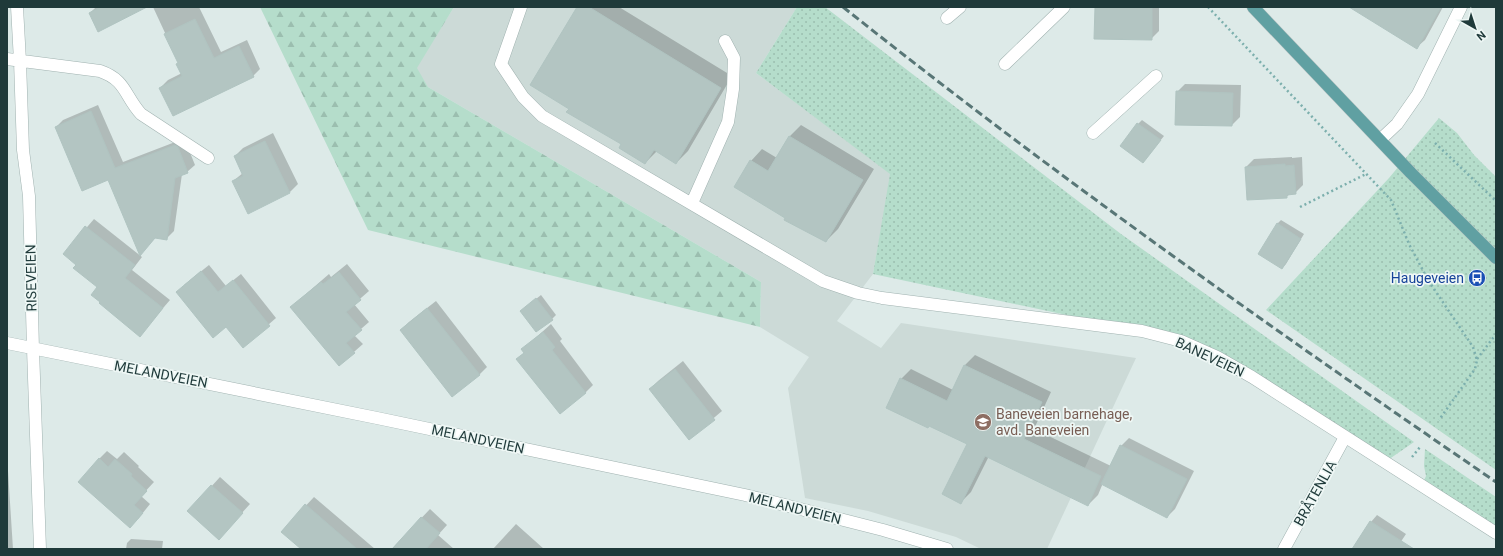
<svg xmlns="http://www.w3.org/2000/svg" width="1503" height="556" viewBox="0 0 1503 556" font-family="Roboto,sans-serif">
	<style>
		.built { fill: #ccdad7 }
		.green { fill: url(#green-dots) }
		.forest { fill: url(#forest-firs) }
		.shadow { fill: #0003 }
		.building { fill: #b3c5c2; stroke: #b0c4c1 }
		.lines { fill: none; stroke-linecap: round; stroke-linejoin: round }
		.minor-casing { stroke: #a0b2b0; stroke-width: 13 }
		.major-casing { stroke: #bcc4c4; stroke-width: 13 }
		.path { stroke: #7cafad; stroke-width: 2.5; stroke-dasharray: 2 3; stroke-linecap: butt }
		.minor { stroke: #fff; stroke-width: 12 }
		.major { stroke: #60a0a2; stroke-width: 12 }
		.rail { stroke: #587676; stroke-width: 3; stroke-dasharray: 8 4; stroke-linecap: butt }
		.labels { text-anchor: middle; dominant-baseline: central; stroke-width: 3.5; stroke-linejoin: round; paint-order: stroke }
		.street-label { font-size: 14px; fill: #1f3a3a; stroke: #eef7f5 }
		.transit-label { font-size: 14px; fill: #164399; stroke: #eef7f5; text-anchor: end }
		.education-label { font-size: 14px; fill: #785e54; stroke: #eef7f5; text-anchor: start }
	</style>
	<defs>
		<pattern id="green-dots" width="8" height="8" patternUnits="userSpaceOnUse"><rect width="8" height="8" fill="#b5ddcb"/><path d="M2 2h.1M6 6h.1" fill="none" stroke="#9bbeaf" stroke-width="1.8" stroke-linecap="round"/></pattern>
		<pattern id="forest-firs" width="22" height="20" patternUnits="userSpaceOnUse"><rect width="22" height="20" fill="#b5ddcb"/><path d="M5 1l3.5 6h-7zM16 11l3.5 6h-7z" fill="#9bbeaf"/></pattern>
	</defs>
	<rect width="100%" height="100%" fill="#ddeae8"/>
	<path class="built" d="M454,7H797L756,73L891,174L873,274L837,321L881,348L901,323L1136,358L1047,549H981L956,537L868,511L805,498L788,388L809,357L760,327L761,282L428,87L416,68Z"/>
	<path class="green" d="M797,7H825L1121,234L1414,442L1385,462L1217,357L1142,331L873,274L890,174L756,73Z
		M1439,118L1457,133L1474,155L1496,177V470L1266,310L1389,178Z
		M1425,449L1496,497V533L1422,485L1426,476L1424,466Z"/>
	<path class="forest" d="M260,7H454L417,68L428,87L761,282L760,327L368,230Z"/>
	<path class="shadow" d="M96,7H145L90,13Z
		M153,7H199L221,52L247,40L260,69L253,76L160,88L168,80L182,73L179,63Z
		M578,7H619L732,76L688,151L676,163L657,151L645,163L622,144L570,108Z
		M1096,7H1159V31L1151,39Z
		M1372,7H1443L1425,40L1417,47Z
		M1185,84L1241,85L1240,117L1232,125L1177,92Z
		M98,105L123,162L183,139L185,140L195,165L187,172L182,174L174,231L166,239L156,237L140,254L108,178L56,127L63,120Z
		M1142,120L1164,136L1143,162L1138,124Z
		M801,125L874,169L838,229L826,241L751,161L762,149L777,158L790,136Z
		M273,133L298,184L290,192L233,181L243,173L235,156L243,148Z
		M1292,157V158L1302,157L1303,185L1295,193L1290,194L1286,197L1246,167L1254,159Z
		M94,219L142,257L132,270L170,300L140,335L77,264L64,254Z
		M1281,220L1304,234L1286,264L1282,268L1277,224Z
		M347,264L369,291L354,304L369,322L354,335L363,344L339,365L291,307L329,274L331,277Z
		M209,265L226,286L241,274L276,318L243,347L227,326L184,285Z
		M541,295L556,315L552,319L521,311Z
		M436,301L487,367L479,375L401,330L409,322Z
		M551,324L562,339L560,341L593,385L585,393L517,359L525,352L523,349Z
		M975,355L1051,392L1034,429L1111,466L1121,446L1129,438L1194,471L1175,509L1167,517L1103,483L1098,495L1088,505L989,456L971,492L961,502L968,444L901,379L911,369L953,390L965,365Z
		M683,361L722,411L689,439L650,389L658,381Z
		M107,451L117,459L124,452L139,466L138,467L154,482L141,496L150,504L138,519L99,459Z
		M7,455L13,549H7Z
		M220,477L250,504L230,526L189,511Z
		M314,497L375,549H299L300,547L282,531Z
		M430,509L447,525L438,535L454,549H392Z
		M1377,515L1406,534L1396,549H1353L1371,522Z
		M516,524L544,549H493Z
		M131,539L163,541L162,549H126L127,543Z"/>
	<path class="building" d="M100,7H147L98,32L89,13Z
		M577,7H589L721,88L676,164L654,150L645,164L619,148L621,144L566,112L569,109L530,85Z
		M1095,7H1152V40L1094,39Z
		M1349,7H1441L1417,49Z
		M195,19L214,58L239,46L254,77L173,116L159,88L182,76L176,64L178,63L164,34Z
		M1176,91L1233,93L1232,126L1175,125Z
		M91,111L115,168L175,145L178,147L188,173L175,178L167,240L155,238L140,256L108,180L82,191L55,127Z
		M1137,123L1161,140L1143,163L1120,146Z
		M789,136L863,180L826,242L784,220L785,218L734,187L750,160L768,171Z
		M265,141L290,193L248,214L232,181L243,176L234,156Z
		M1285,164V166L1294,165L1296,194L1287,195V198L1247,200L1245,167Z
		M1277,223L1301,239L1282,269L1258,254Z
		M85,226L135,265L125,278L163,308L140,337L99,303L100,302L91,295L97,287L73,268L76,265L63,254Z
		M201,271L218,292L233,280L270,326L243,348L226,327L213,338L176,292Z
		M339,272L361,300L346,312L362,330L346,343L355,353L339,366L290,307L321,282L323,284Z
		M536,298L553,320L536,332L520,311Z
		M427,308L480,375L452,397L400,330Z
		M543,332L555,347L552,350L586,393L560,414L516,359L524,353L521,349Z
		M964,365L1042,402L1024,439L1101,476L1088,506L985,456L961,504L942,494L967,444L929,426L928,428L886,408L900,378L947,401Z
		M675,369L715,420L689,440L649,389Z
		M1120,445L1187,479L1167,518L1101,484Z
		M99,458L108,467L115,459L132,474L131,476L147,491L134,505L143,513L130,528L78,482Z
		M211,485L243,513L219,540L187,511Z
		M305,504L357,549H301L281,532Z
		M421,517L440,533L426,549H392Z
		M1370,521L1414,549H1352Z"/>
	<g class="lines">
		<defs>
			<path id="minor" d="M17,7L20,61L23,150L29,196L33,349L40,549
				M521,7L501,64L523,97L542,116L823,281L858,293L882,298L1142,331L1181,341L1217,357L1252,377L1496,533
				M947,18L960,7
				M7,59L100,71C126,80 124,95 141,114L208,158
				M1005,64L1064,7
				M1093,133L1156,76
				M1380,140L1397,124L1418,94L1461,7
				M692,203L728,122L733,89L734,58L725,41
				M7,343L377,418L745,495L883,530L947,549
				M1284,549L1345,437"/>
			<path id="major" d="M1253,7L1411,173L1496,258"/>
		</defs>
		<use href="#minor" class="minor-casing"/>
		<use href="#major" class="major-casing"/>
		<path class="path" d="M1208,7L1391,200L1409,244L1428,280L1473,347L1477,360L1475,369L1439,420
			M1435,143L1496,201
			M1300,207L1366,174
			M1477,359L1496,334
			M1412,457L1420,447"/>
		<use href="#minor" class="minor"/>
		<use href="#major" class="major"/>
		<path class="rail" d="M843,7C1054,175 1274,330 1496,482"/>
	</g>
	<defs>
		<symbol id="bus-disc" viewBox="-11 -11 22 22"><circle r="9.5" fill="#1a4fb4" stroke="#eef7f5"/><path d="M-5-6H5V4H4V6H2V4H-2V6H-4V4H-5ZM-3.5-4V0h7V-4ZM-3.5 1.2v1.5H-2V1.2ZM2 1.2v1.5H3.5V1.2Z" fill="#fff"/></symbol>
		<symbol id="school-disc" viewBox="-11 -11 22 22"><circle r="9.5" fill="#8d6e63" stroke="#eef7f5"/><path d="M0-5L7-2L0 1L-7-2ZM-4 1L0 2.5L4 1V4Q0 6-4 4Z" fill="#fff"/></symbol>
	</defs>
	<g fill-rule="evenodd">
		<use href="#bus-disc" x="1467" y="268" width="20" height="20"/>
		<use href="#school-disc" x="973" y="412" width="20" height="20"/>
	</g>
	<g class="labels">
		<g class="street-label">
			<text transform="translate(31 278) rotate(-91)">RISEVEIEN</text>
			<text transform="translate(1210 357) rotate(25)">BANEVEIEN</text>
			<text transform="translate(161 374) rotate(11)">MELANDVEIEN</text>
			<text transform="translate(478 439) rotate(12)">MELANDVEIEN</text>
			<text transform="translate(1315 493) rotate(-61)">BRÅTENLIA</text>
			<text transform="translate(795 508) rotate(14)">MELANDVEIEN</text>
		</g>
		<g class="transit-label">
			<text x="1464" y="278">Haugeveien</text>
		</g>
		<g class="education-label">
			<text x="996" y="414">Baneveien barnehage,<tspan x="996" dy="16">avd. Baneveien</tspan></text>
		</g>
	</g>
	<rect width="1503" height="556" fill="none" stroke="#1f3a3a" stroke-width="16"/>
	<g transform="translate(1475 28) rotate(141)" stroke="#eef7f5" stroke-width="3" paint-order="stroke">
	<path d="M0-3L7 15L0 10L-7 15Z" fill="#1f3a3a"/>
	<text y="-6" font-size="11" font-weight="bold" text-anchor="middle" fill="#1f3a3a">N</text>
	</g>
</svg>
